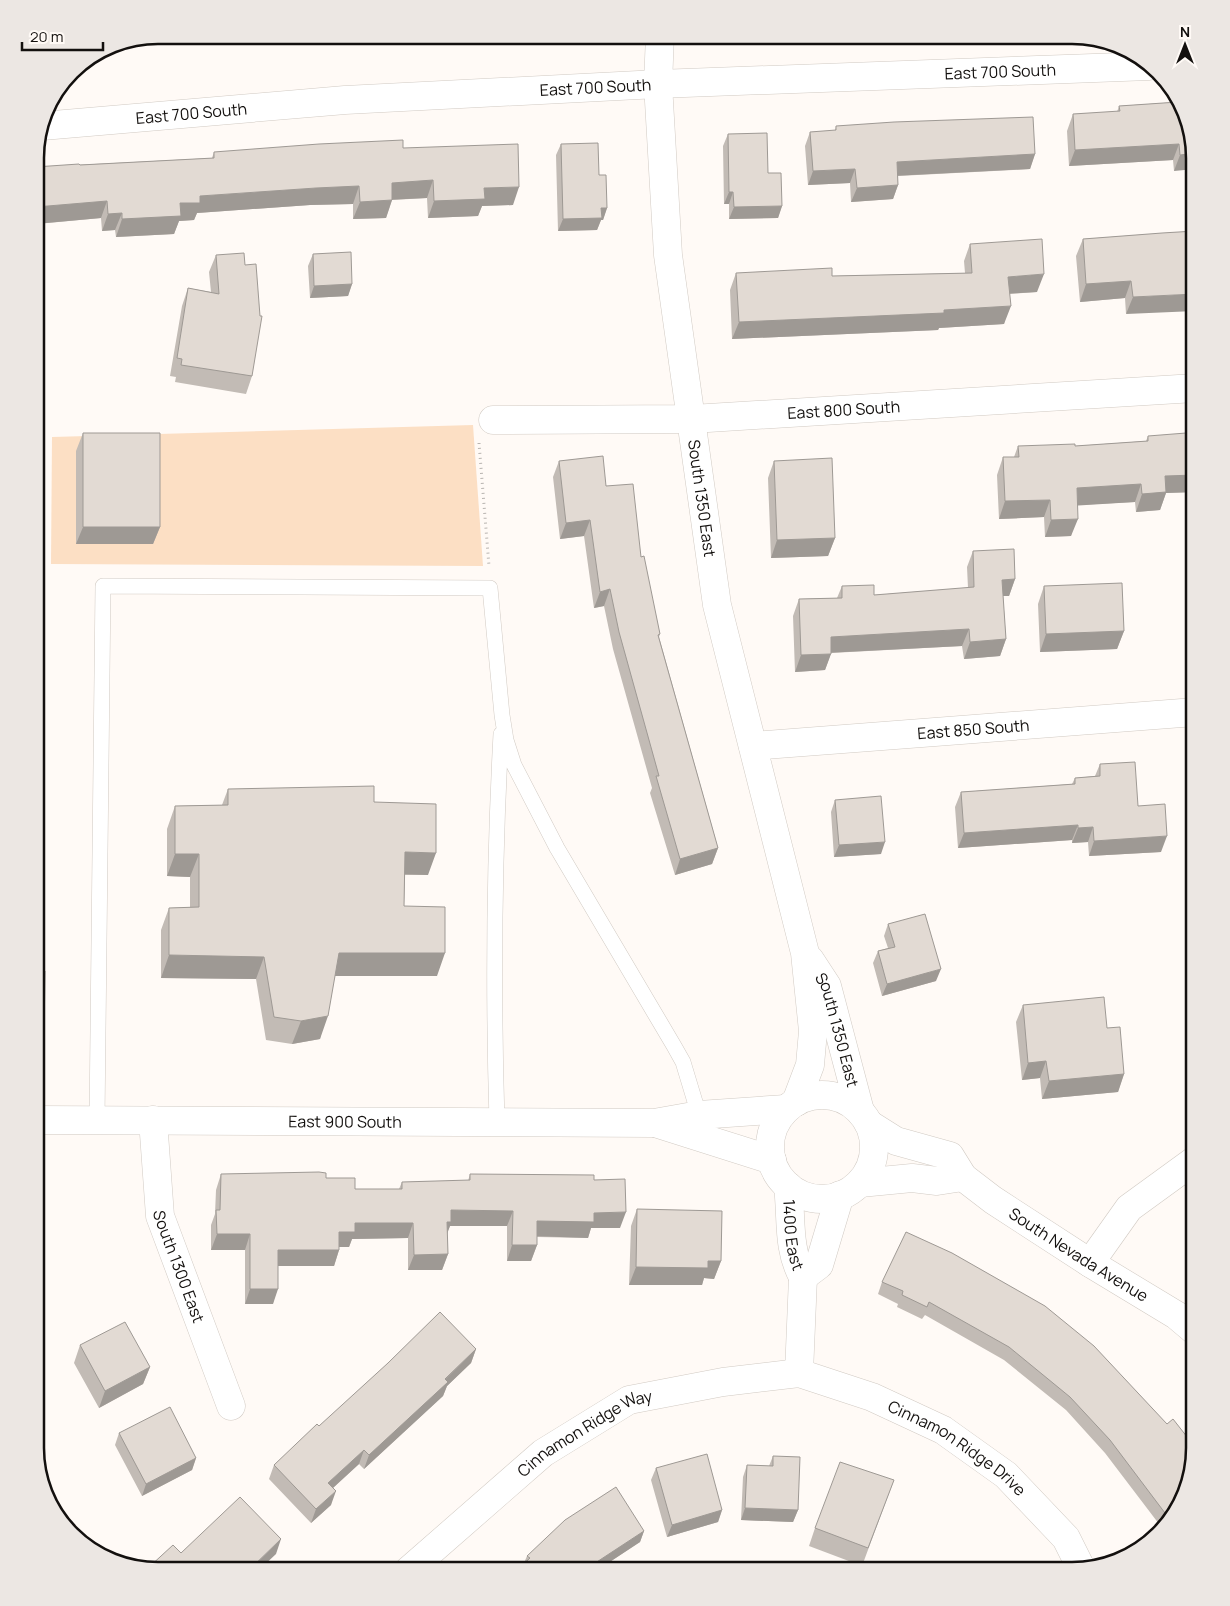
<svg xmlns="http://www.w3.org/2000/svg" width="1230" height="1606" viewBox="0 0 1230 1606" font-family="Manrope,sans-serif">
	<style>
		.green { fill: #fcdfc4 }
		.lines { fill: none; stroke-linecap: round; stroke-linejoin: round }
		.lane-casing { stroke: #d1cac3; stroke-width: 16 }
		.street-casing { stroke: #d1cac3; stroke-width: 29 }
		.path { stroke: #b8b4b0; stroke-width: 3; stroke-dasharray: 1 4; stroke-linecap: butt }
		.lane { stroke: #fff; stroke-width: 15 }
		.street { stroke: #fff; stroke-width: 28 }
		.wall { fill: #c2bbb5 }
		.shaded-wall { fill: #9e9994 }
		.building { fill: #e2dad3; stroke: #9e9994 }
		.labels { text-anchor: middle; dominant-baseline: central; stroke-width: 4; stroke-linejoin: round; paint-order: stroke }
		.street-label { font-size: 16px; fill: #13100e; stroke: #fffaf6 }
		.rim { fill: none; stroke: #13100e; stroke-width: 2.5 }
	</style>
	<rect width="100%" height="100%" fill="#fffaf6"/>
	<path class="green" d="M473,425L483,566L51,564L52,437Z"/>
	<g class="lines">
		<defs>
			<path id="lane" d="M97,1120L103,586L490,588L502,715L506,740L514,765L557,848L674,1046L683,1062L699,1115
				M497,1122C493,993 494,863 501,734"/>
			<g id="street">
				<path id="s1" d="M660,35L658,84L668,255L717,605L805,953L813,1031L810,1065L796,1102"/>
				<path id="s2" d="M42,126L345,100L658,84L1149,66"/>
				<path id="s3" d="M493,420L692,419L1195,388"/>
				<path id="s4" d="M753,746L1195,712"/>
				<path id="s5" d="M810,960L827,986L860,1111"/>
				<circle cx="822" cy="1147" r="52"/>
				<path id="s6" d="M35,1120L654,1123L699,1115L786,1109"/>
				<path id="s7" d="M153,1120L160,1216L231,1406"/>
				<path d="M658,1124L772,1160"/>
				<path id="s8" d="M869,1124L896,1141L950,1156L963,1177L993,1200L1090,1263L1176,1315L1195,1331"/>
				<path d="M860,1183L912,1178L937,1181L963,1177"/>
				<path id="s9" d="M788,1186C792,1219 787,1248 803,1277"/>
				<path d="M1090,1263L1129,1208L1195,1160"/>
				<path d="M803,1277L819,1265L840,1195"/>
				<path d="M799,1373L803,1277"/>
				<path id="s10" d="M408,1571L543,1453L629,1400L723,1382L799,1373L872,1397L943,1430L1006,1475L1066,1538L1081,1568"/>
			</g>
		</defs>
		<use href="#lane" class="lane-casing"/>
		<use href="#street" class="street-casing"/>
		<path class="path" d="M479,443L489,566"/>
		<use href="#lane" class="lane"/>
		<use href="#street" class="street"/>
	</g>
	<path class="wall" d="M1178,102L1195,158L1174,171L1173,160L1069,166L1067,131L1073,114L1117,112L1119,106Z
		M836,126L1035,154L1030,169L898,176V185L893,199L851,202L850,183L808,185L805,146L810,132L835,131Z
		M728,134L768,173L782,206L778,218L729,219V204H724L723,146Z
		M561,144L599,175L607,208L603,220H601L597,230L558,231L556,155Z
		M403,148L513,205L482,206L478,216L428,218L427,198L392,200L386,218L353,219V204L310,205L197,213L194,220L179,221L174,234L116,237L115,230L102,231L101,218L37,224L35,231V167L212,158L214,152Z
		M1195,231L1126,314L1125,298L1080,302L1076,256L1083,239Z
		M970,244L1037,292L1010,294L1004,324L939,328L938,330L732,339L730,290L736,273L832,276L965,273L964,261Z
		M313,254L352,284L348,296L310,298L308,266Z
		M216,255L252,376L246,394L175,382L176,377L170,376L182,306L188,288L211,292L209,272Z
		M83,433L160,527L153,544H76V451Z
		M1148,436L1188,452L1195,451V492L1166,493L1160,510L1136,512L1135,502L1077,505L1071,536L1045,537L1044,517L999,519L997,475L1003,457H1014L1018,446H1075L1146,441Z
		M559,461L606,486L641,557L660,634L659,637L718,848L712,864L675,875L650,793L652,788L613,649L604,606L594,608L584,536L560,539L553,477Z
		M774,461L835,538L828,556L771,558L768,478Z
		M973,551L1015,579L1009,596H1003L1006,639L1000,656L964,659L962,646L831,653L825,670L795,672L793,616L799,599L837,598L842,586L874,595L968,588L967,567Z
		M1195,578V630H1194L1193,584Z
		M1044,586L1124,631L1117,649L1040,652L1038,604Z
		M1100,764L1138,806L1161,852L1089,856L1088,842L1072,843V840L958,848L955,807L961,792L1072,784L1075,778L1095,776Z
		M228,789L374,802L428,875H405L404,906L437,976H335L320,1039L292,1044L266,1040L256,979L161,978V930L169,908L190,907V877L167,876V829L175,806L222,805Z
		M835,800L881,854L834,857L831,812Z
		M888,924L936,981L882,996L873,963L878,951L888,948L884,936Z
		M1023,1005L1107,1028L1124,1074L1118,1092L1042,1099L1040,1078L1022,1080L1016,1022Z
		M221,1174L326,1178L355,1189H399L402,1182L468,1181L470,1174L594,1180L620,1228H591L588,1238L537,1237V1245L531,1261H507V1226H450L447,1232L448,1254L442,1270H408V1238L352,1239L349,1247H339V1250L334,1266H278L273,1304H245V1250H211V1225L215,1214L216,1190Z
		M637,1209L721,1261L714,1279L704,1278L702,1285H629L631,1226Z
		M1195,1219V1242L1188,1233L1193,1221Z
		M952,1253L1179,1509L1157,1533L1159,1524L1105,1453L1066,1410L1004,1360L925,1315L922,1319L897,1307L898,1304L878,1294L882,1282Z
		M80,1345L150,1367L143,1384L99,1408L74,1363Z
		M476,1349L471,1363L447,1386L443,1396L364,1469L359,1464L333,1488L331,1505L311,1523L269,1479L274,1465L319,1426Z
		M119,1433L196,1458L192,1470L142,1496L115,1445Z
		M773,1456L798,1510L793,1522L741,1520L743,1477L747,1465L769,1466Z
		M656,1468L722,1510L718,1522L667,1537L651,1480Z
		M894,1480L862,1566L809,1546L815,1528Z
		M644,1531L640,1542L596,1571H516L524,1563L527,1556Z"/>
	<path class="shaded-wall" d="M158,35H205L188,36L187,38L131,40Z
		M1179,144L1173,160L1069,166L1075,150Z
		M1194,153L1195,158V169L1174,171L1180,155Z
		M1035,154L1030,169L892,176L897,162Z
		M855,169L850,183L808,185L813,171Z
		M433,180L427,198L385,200L392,183Z
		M898,185L893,199L851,202L857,188Z
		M359,186L353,204L310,205L197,213L194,220L179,221L174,234L116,237L122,219L180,203L200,196L316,188Z
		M519,187L513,205L482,206L478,216L428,218L434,201L484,188Z
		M729,192H733L729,204H724Z
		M392,200L386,218L353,219L360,202Z
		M107,201L101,218L35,224L36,207Z
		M782,206L778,218L729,219L734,207Z
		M601,208H607L603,220H601L597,230L558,231L563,219Z
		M122,213L115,230L102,231L108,214Z
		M1044,274L1037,292L1002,294L1008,277Z
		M1131,281L1125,298L1080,302L1086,284Z
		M352,284L348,296L310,298L314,286Z
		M1195,294V311L1126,314L1133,297Z
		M1011,306L1004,324L939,328L938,330L732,339L739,322Z
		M1195,475V492L1166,493L1160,510L1136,512L1142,494L1165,476Z
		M1141,484L1135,502L1070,506L1077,488Z
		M1050,500L1044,517L999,519L1005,501Z
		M1078,519L1071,536L1045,537L1051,520Z
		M590,520L584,536L560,539L566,523Z
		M83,527H160L153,544H76Z
		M835,538L828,556L771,558L777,540Z
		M1015,579L1009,596H996L1002,580Z
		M610,589L604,606L594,608L600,592Z
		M969,629L962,646L825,653L831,637Z
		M1124,631L1117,649L1040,652L1046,634Z
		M1006,639L1000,656L964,659L970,642Z
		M831,654L825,670L795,672L801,655Z
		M1078,825L1072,840L958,848L964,833Z
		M1093,827L1088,842L1072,843L1078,828Z
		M1167,836L1161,852L1089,856L1094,841Z
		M885,842L881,854L834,857L839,845Z
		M718,848L712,864L675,875L680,859Z
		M405,852L436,853L428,875L397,874Z
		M175,854H199L190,877L167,876Z
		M339,953H445L437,976H331Z
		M169,955L264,957L256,979L161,978Z
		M941,969L936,981L882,996L887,984Z
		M328,1016L320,1039L292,1044L301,1021Z
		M35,1035H44L40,1047L35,1046Z
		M1046,1061L1040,1078L1022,1080L1028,1063Z
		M1124,1074L1118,1092L1042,1099L1049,1081Z
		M451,1210L513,1211L507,1226H450L446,1237H442Z
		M626,1212L620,1228H591L588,1238L532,1236L537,1221L594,1213Z
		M355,1223H413L408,1238L352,1239L349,1247H334L339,1232Z
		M217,1234H250L245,1250H211Z
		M512,1245H537L531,1261H507Z
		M278,1250H339L334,1266H273Z
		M448,1254L442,1270H408L414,1255Z
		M708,1261H721L714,1279L704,1278L702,1285H629L636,1267Z
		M250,1289H278L273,1304H245Z
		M476,1349L471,1363L447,1386L443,1396L364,1469L369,1455Z
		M150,1367L143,1384L99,1408L105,1391Z
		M364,1450L359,1464L323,1497L328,1483Z
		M196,1458L192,1470L142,1496L146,1484Z
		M336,1491L331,1505L311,1523L316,1509Z
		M745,1508L798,1510L793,1522L741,1520Z
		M722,1510L718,1522L667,1537L672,1525Z
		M644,1531L640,1542L596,1571H583Z
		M281,1539L276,1554L258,1571H248Z"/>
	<path class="building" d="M1178,102L1194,153L1180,155L1179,144L1075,150L1073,114L1120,111L1119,106Z
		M1033,117L1035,154L897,162L898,185L857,188L855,169L813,171L810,132L836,130V126L894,122Z
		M767,133L768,173H781L782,206L734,207L733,192H729L728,134Z
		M403,140V148L518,144L519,187L484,188L485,199L434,201L433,180L392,183V200L360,202L359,186L316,188L200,196V203H180L181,216L122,219V213L108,214L107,201L36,207L37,226H35V167L79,164L80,165L214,158V152L319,144Z
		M598,143L599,175H606L607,208H601L602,218L563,219L561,144Z
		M1195,231V294L1133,297L1131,281L1086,284L1083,239L1162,233Z
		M1042,239L1044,274L1008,277L1011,306L944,310V313L739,322L736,273L832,268V276L972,273L970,244Z
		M351,252L352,284L314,286L313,254Z
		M244,253L245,265L256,264L260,316H262L252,376L181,365L182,359L177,358L188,288L219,294L216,255Z
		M83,433H160V527H83Z
		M1186,433L1188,452L1195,451V475L1165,476L1166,492L1142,494L1141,484L1077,488L1078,519L1051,520L1050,500L1005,501L1003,457H1019L1018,446L1075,444V446L1148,441V436Z
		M603,456L606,486L633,484L641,557L644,556L660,634L658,635L718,848L680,859L656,776H659L619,632L610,589L600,592L590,520L566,523L559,461Z
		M832,458L835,538L777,540L774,461Z
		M1014,549L1015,579L1002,580L1006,639L970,642L969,629L831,637V654L801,655L799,599L842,598V586L874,585V595L974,587L973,551Z
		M1122,583L1124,631L1046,634L1044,586Z
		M1135,762L1138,806L1165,804L1167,836L1094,841L1093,827L1078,828V825L964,833L961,792L1075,784V778L1100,776V764Z
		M374,786V802L436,804V853L405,852L404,906L445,907V953H339L328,1016L301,1021L274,1017L264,957L169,955V908L199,907V854H175V806L228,805V789Z
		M881,796L885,842L839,845L835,800Z
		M35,865L44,868L35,889Z
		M925,914L941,969L887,984L878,951L895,947L888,924Z
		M35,971H45L44,1035H35Z
		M1104,997L1107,1028L1120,1027L1124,1074L1049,1081L1046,1061L1028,1063L1023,1005Z
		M319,1172L326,1173V1178H355V1189H402V1182L470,1180V1174L594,1175V1180L625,1179L626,1212L594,1213V1222L537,1221V1245H512L513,1211L451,1210V1222H447L448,1254L414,1255L413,1223H355V1232H339V1250H278V1289H250V1234H217L216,1210H220L221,1174Z
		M637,1209L722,1211L721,1261H708V1268L636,1267Z
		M906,1232L952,1253L1045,1306L1094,1346L1167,1424L1173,1419L1195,1447V1448L1179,1509L1164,1525L1161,1519L1168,1517L1110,1440L1070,1397L1009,1347L929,1302L927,1307L902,1295L903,1291L882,1282Z
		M440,1312L476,1349L445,1379L448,1382L369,1455L364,1450L328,1483L336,1491L316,1509L274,1465L317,1424L319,1426L388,1363Z
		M125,1322L150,1367L105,1391L80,1345Z
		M170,1407L196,1458L146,1484L119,1433Z
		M707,1454L722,1510L672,1525L656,1468Z
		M773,1456L800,1457L798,1510L745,1508L747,1465L773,1466Z
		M840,1462L894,1480L868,1548L815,1528Z
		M616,1487L644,1531L583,1571H516L530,1558L527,1556L565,1520Z
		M240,1497L281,1539L248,1571H158L148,1568L173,1545L181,1553Z"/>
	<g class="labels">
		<g class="street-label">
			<text stroke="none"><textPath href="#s2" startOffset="960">East 700 South</textPath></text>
			<text stroke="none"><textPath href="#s2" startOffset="555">East 700 South</textPath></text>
			<text stroke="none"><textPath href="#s2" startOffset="150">East 700 South</textPath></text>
			<text stroke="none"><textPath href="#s3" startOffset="351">East 800 South</textPath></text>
			<text stroke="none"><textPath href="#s1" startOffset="466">South 1350 East</textPath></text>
			<text stroke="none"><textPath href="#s4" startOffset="221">East 850 South</textPath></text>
			<text stroke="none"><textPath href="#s5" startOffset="76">South 1350 East</textPath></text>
			<text stroke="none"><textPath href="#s6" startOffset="310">East 900 South</textPath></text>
			<text stroke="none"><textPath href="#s9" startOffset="49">1400 East</textPath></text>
			<text stroke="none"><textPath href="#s8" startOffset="252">South Nevada Avenue</textPath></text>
			<text stroke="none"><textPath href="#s7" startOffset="150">South 1300 East</textPath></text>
			<text stroke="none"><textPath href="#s10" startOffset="226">Cinnamon Ridge Way</textPath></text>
			<text stroke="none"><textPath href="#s10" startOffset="629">Cinnamon Ridge Drive</textPath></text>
		</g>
	</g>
	<path d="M0 0H1230V1606H0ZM158 44H1072A114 114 0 0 1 1186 158V1448A114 114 0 0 1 1072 1562H158A114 114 0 0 1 44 1448V158A114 114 0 0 1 158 44Z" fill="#ece7e3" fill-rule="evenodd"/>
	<path class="rim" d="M158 44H1072A114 114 0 0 1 1186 158V1448A114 114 0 0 1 1072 1562H158A114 114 0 0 1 44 1448V158A114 114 0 0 1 158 44Z"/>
	<g transform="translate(1185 45)" stroke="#fffaf6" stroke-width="4" paint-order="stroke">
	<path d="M0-4L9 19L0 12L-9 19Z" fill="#13100e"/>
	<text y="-8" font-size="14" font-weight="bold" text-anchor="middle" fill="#13100e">N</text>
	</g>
	<path d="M22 42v8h81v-8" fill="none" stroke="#13100e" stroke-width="2.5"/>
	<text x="30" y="42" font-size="15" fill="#13100e" stroke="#fffaf6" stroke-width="4" paint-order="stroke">20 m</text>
</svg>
